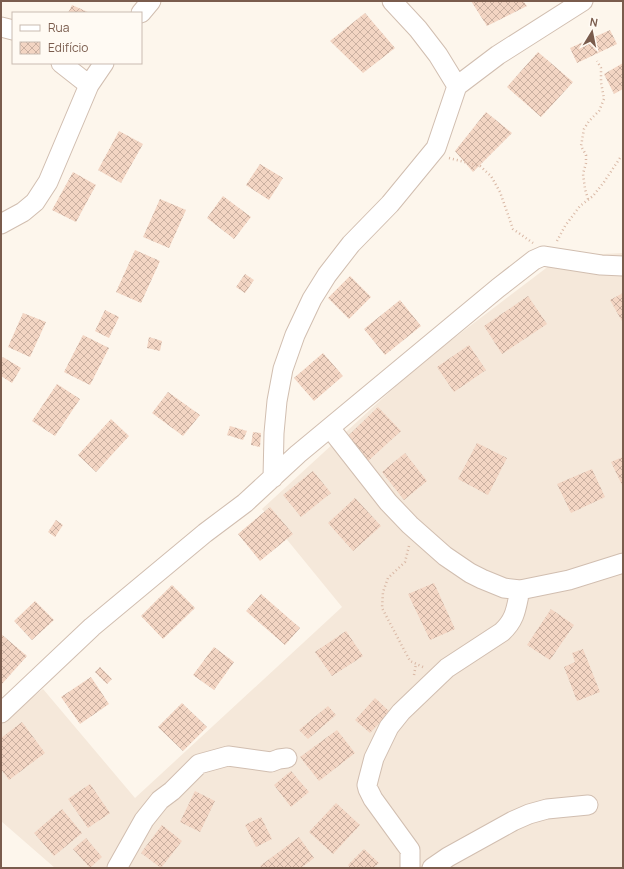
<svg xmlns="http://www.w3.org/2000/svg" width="624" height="869" viewBox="0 0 624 869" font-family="Manrope,sans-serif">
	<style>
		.residential { fill: #f5e8da }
		.building { fill: url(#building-cross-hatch) }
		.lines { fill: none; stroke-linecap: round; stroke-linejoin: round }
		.minor-casing { stroke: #d1beb0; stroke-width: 21 }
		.path { stroke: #d9b8a5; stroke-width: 2.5; stroke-dasharray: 1 3; stroke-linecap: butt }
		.minor { stroke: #fff; stroke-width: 19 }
	</style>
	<defs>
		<pattern id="building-cross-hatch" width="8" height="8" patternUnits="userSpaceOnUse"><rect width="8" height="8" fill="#f3d5c3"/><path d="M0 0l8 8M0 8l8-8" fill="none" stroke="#cab0a1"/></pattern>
	</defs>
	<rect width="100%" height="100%" fill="#fdf6ec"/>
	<path class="residential" d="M623,253V868H55L1,821V723L43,689L135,798L342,607L262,509L420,364L562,256Z"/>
	<path class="building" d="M471,1H523L527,6L487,26Z
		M72,5L90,13H68Z
		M365,13L395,48L363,73L330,41Z
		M610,30L617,44L577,63L570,48Z
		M538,52L573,82L541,117L507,87Z
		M623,63V89L614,94L604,74Z
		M486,112L512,133L473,172L455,151Z
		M119,131L143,144L121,183L98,170Z
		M260,164L283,178L269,200L246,185Z
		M73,172L96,185L76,222L52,210Z
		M223,196L251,217L234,239L207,218Z
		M160,199L186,210L169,248L143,237Z
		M135,250L160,261L141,303L116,292Z
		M245,274L254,280L245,293L236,287Z
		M350,276L371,297L349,319L328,298Z
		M623,293V323L610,300Z
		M528,296L547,324L502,354L484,326Z
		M400,300L421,326L385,355L364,329Z
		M105,310L119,317L109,338L95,331Z
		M23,313L46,322L30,357L8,347Z
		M83,335L109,348L90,385L64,372Z
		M149,337L162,341L160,351L147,348Z
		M469,345L486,370L454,392L437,367Z
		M323,353L343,376L314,401L294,378Z
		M3,357L21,368L12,383L1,376V360Z
		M57,384L80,399L55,436L32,421Z
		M168,392L200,415L183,436L152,413Z
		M378,407L401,431L367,462L345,439Z
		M111,419L129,436L96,472L78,455Z
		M230,426L247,431L243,440L227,435Z
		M253,432L261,433L260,447L251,445Z
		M477,443L507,458L488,495L458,479Z
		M405,453L427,481L404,500L382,472Z
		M623,457V487L611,462Z
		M592,469L605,497L571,513L557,484Z
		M313,471L331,493L301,517L283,495Z
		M355,498L381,526L353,551L328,523Z
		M270,507L293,534L260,561L238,534Z
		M56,520L63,525L55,537L48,532Z
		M434,583L455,629L430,640L408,594Z
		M172,585L195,608L163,639L141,616Z
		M261,594L300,628L285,645L246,611Z
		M35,601L54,620L32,640L14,621Z
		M551,609L574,625L550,660L527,645Z
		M346,631L363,656L332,676L315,652Z
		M1,634L27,656L1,685Z
		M214,647L234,662L214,690L193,675Z
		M583,649L600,692L577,701L564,667L575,662L572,653Z
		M100,667L112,679L107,684L95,672Z
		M91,677L109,704L80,724L61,697Z
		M375,698L390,712L370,733L355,720Z
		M182,703L207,727L183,751L158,727Z
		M328,706L336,715L308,739L299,730Z
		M22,722L45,753L9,780L1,769V738Z
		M337,730L355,753L319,781L300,757Z
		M291,771L309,792L291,807L274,785Z
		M90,784L110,813L88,828L68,799Z
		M195,791L215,801L200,832L180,822Z
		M336,803L360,825L333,854L309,832Z
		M62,809L82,833L54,856L34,833Z
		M261,817L272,839L256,847L245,825Z
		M162,825L182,841L161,868L141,853Z
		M299,837L314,858L301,868H262L260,866Z
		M86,838L102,857L90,868L73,849Z
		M364,849L379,863L373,868H350L348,865Z"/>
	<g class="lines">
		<defs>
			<path id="minor" d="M392,1L418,29L438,55L457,86
				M141,13L151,1
				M1,27L13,30
				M61,63L89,85
				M1,224L23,212L35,202L48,182L89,85L104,63
				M330,428L388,502L410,525L445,556L470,573L482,579L504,588L520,590L569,580L623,563
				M273,478L274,433L277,401L283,369L295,335L312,299L327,275L351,244L390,204L436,148L457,86L498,55L583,1
				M1,713L92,627L205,533L245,503L298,454L498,288L534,260L543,256L601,265L623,266
				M117,868L144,820L160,800L172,791L199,764L228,756L271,762L279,759L287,758
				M410,868V850L373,799L368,789L367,785L369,777L374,758L389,727L401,712L447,668L502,632C516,619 516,608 520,590
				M432,868L448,857L513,821L529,814L547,809L588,805"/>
		</defs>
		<use href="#minor" class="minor-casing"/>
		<path class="path" d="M449,158L480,166L491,176L500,192L513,229L533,243
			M588,199L585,189L583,174L586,163V155L581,146L584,129L589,121L599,111L604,99L601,82V68L597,61
			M557,241L565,226L580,206L593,196L604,182L620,158L623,156
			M409,546L405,562L388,578L383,592L382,608L410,661L423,667
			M414,675L416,664"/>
		<use href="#minor" class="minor"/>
	</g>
	<rect width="624" height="869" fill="none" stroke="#7a5c4d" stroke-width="4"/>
	<rect x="12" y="12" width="130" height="52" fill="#fffaf3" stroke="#cabbb1"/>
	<rect x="20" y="25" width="20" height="6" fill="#ffffff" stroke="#cabbb1"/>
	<text x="48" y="32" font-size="12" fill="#7a5c4d">Rua</text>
	<rect x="20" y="42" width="20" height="12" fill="url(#building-cross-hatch)" stroke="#cabbb1"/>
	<text x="48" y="52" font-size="12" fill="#7a5c4d">Edifício</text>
	<g transform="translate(592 32) rotate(10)" stroke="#fffaf3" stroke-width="3" paint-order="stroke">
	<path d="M0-3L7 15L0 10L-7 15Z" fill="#7a5c4d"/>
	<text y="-6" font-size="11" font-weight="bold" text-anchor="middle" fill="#7a5c4d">N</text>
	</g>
</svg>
